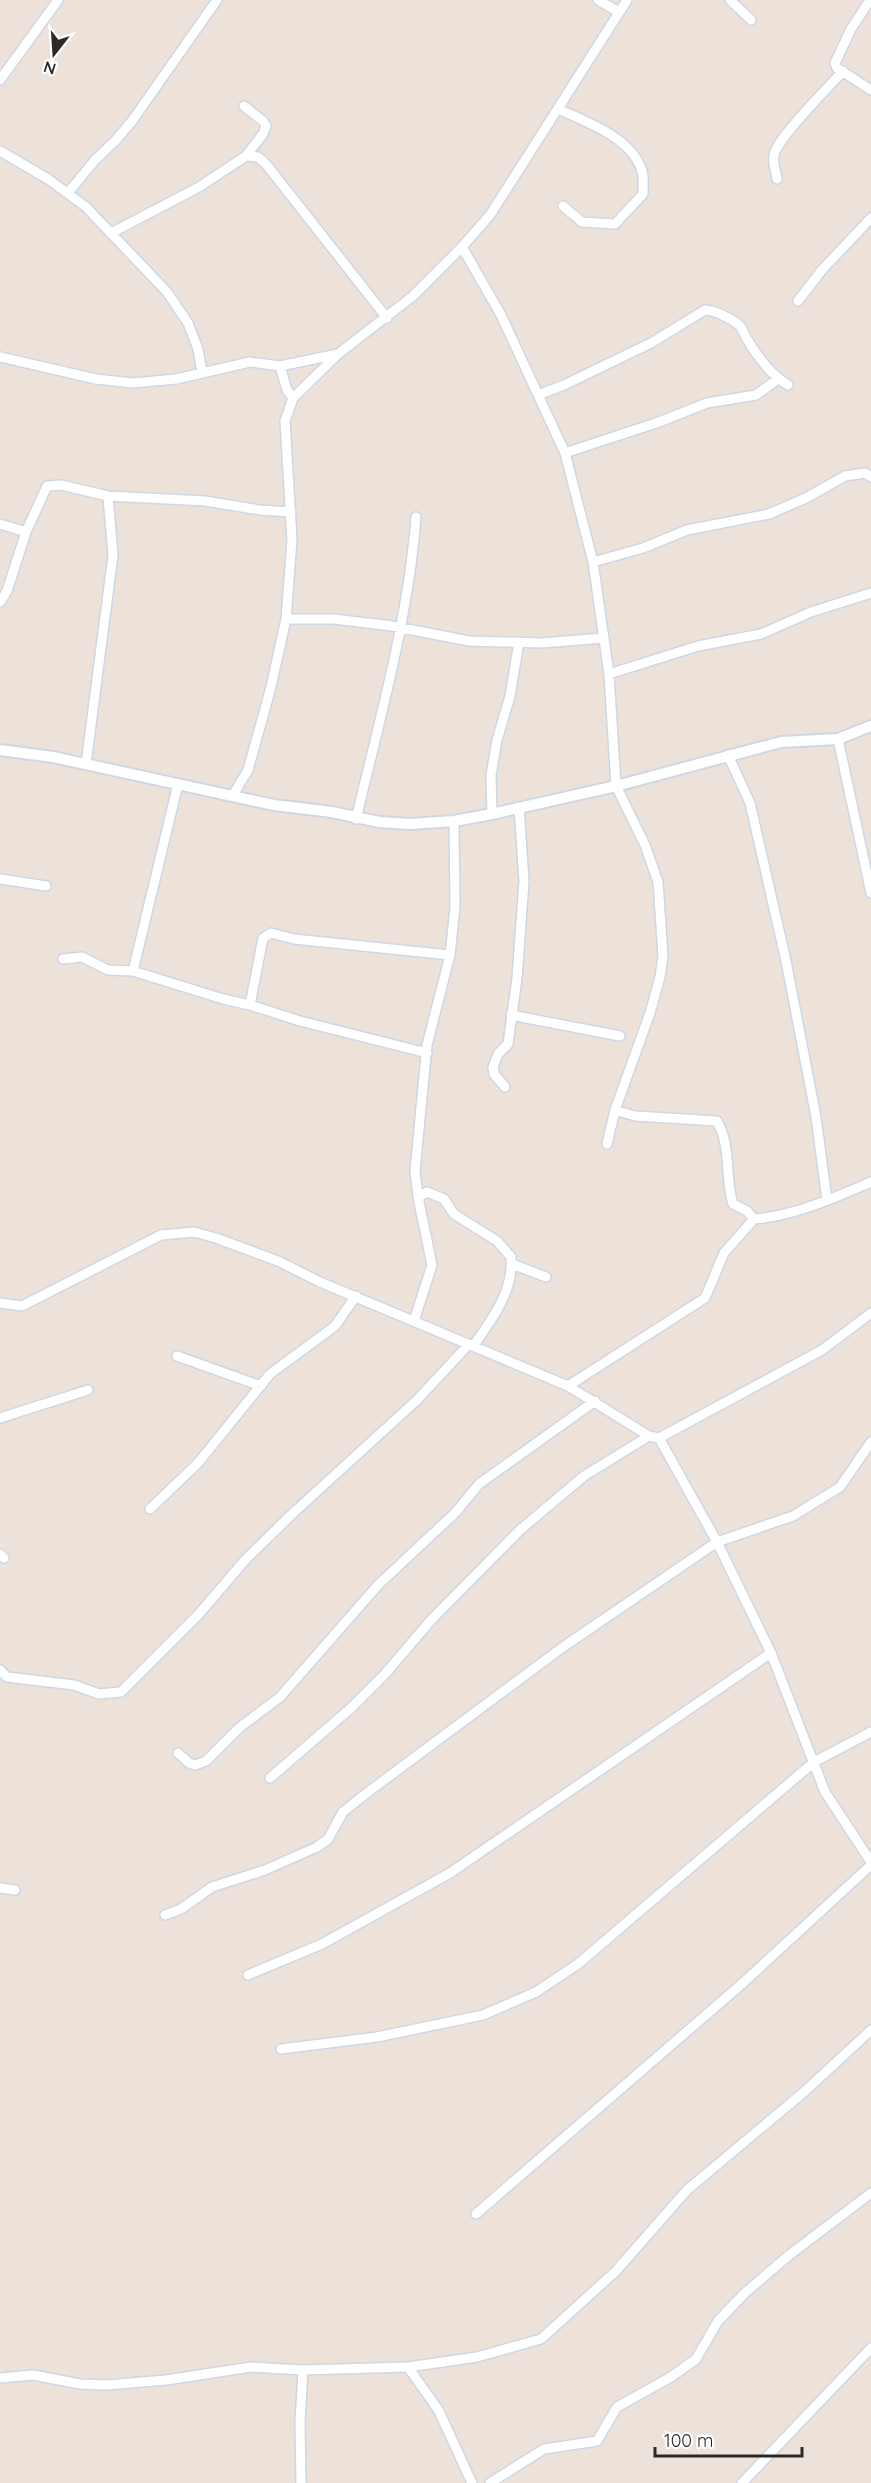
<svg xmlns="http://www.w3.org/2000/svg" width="871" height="2483" viewBox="0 0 871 2483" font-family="Quicksand,sans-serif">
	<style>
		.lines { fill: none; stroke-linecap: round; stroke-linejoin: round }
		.minor-casing { stroke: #cfd6e4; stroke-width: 12 }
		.tertiary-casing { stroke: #cfd6e4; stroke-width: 14 }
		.minor { stroke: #fff; stroke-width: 9 }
		.tertiary { stroke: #fff; stroke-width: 10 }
	</style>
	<rect width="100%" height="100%" fill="#ede2da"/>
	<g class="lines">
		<defs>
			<path id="minor" d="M598,0L619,12
				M730,0L751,20
				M870,0L851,29L835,63L837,68L871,90
				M0,80L58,0
				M244,106L263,121L266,126L263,134L246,156
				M558,109C587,122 632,138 642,171C644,177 643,187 643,194L615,224L582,222L563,206
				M0,151L48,179L86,207L167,292L188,323L198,349L202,372
				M777,179C776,171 772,162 774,155C777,138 829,87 843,71
				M68,193L95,160L115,141L132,121L217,0
				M113,232L199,187L246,156L258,157L266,164L387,318
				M462,247L501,315L565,453L593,562L609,674L616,786L645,845L658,882L663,956L660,977L650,1013L615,1110L607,1144
				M798,301L821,271L871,218
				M0,357L96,379L133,383L176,379L250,362L280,366L338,354
				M280,366L287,390L293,398
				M538,395L564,385L651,343L705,310C716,311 731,318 740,326C743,329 744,335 747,339C757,356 771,375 788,385
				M565,453L659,422L707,403L756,395L778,379
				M0,524L26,532
				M593,562L643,548L687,530L769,514L806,498L845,476L865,473L871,477
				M0,602L7,591L26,532L47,486L61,485L108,496L205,501L260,510L291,512
				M286,619H334L392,626L469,641L541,643L604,638
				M609,674L698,646L761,634L811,612L871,593
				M838,739L871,893
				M728,755L750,803L786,961L816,1117L827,1200
				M86,764L113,555L108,496
				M233,795L248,770L271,687L286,619L292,540L285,421L293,398L338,354L413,296L462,247L490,215L627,0
				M492,814L491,775L497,740L510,696L519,642
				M356,819C380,718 408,620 416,517
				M454,821L455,908L450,955L427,1045L415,1171L418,1197L427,1192L444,1199L454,1214L497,1241L511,1257C514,1291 492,1319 474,1345
				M0,879L46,886
				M63,959L82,957L108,970L133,971L223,999L250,1005
				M133,971L178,784
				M511,1015L620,1036
				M427,1053L300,1021L250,1005L263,938L271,933L294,939L450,955
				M505,1087L494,1074L493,1067L498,1054L508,1044L517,978L524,881L519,807
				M615,1110L635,1116L717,1121C732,1148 724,1174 733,1204L747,1211L754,1219C794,1216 834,1198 871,1182
				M512,1264L546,1277
				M0,1303L22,1306L161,1235L194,1232L216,1238L278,1261L320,1282L568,1386L649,1436L659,1438L717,1542L771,1653L825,1792L871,1862
				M414,1321L432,1265L418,1197
				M177,1356L261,1386
				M568,1386L705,1298L724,1253L754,1219
				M0,1418L88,1390
				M659,1438L822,1350L871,1313
				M150,1509L198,1463L270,1374L335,1326L356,1296
				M0,1554L4,1558
				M0,1670L7,1677L74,1685L99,1694L121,1692L198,1615L246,1559L290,1516L418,1399L469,1344
				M178,1753L189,1763L195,1765L206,1761L239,1728L280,1697L378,1585L456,1512L479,1484L595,1401
				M270,1778L351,1708L385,1674L431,1620L520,1530L584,1476L649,1436
				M0,1888L15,1890
				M165,1915L181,1909L212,1887L265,1870L317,1847L328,1839L343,1812L368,1792L563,1647L717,1542L793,1516L840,1487L871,1442
				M248,1975L322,1944L450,1873L771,1653
				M281,2049L377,2037L483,2015L536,1992L578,1964L814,1762L871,1732
				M476,2214L744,1982L871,1865
				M408,2367L439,2411L472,2483
				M0,2378L33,2375L80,2384L107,2385L166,2380L251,2367L303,2370L408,2367L477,2357L541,2339L616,2271L687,2190L804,2092L871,2030
				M301,2483L300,2422L303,2370
				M490,2483L544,2449L597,2441L617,2407L671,2377L696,2359L718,2321L746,2292L788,2256L871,2193
				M742,2483L871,2348"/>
			<path id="tertiary" d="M0,750L53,757L274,805L332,812L379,822L410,824L454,821L492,814L616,786L781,742L838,739L871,726"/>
		</defs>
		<use href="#minor" class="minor-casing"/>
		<use href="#tertiary" class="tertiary-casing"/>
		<use href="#minor" class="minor"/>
		<use href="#tertiary" class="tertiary"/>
	</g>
	<g transform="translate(54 54) rotate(197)" stroke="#ffffff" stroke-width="4.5" paint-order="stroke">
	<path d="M0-4.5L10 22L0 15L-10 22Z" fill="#2a2a2a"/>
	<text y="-9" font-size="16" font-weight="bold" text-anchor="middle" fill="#2a2a2a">N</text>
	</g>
	<path d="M655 2447v9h147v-9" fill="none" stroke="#2a2a2a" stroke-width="3"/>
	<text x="664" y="2447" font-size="18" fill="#2a2a2a" stroke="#ffffff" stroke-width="4.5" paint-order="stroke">100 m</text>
</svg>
